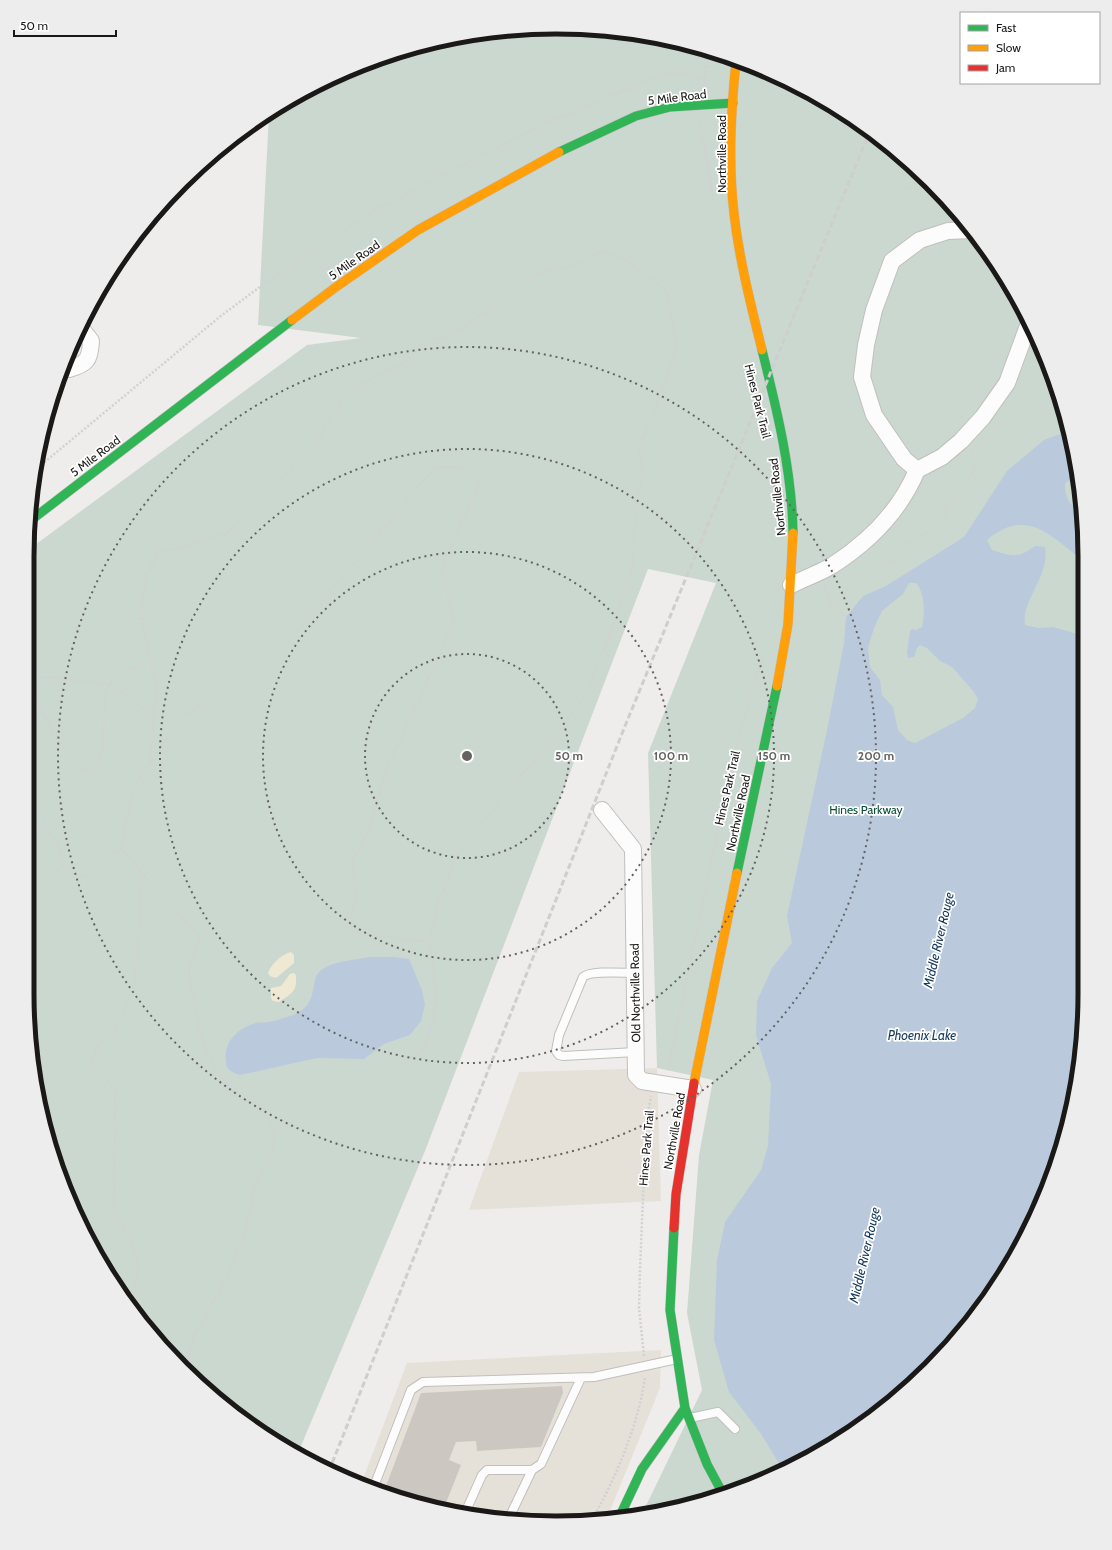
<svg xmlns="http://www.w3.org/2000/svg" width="1112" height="1550" viewBox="0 0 1112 1550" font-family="Cabin,sans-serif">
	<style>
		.built { fill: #e5e1d9 }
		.green { fill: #cbd8d0 }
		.sand { fill: #efe9d3 }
		.water { fill: #bacadc; fill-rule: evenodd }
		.building { fill: #ccc8c1 }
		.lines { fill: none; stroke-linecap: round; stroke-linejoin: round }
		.lane-casing { stroke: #c1bfbd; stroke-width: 10 }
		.street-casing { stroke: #c1bfbd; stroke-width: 18 }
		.fast-casing { stroke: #c1bfbd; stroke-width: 10 }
		.slow-casing { stroke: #c1bfbd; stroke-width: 10 }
		.jam-casing { stroke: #c1bfbd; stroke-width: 10 }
		.path { stroke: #d1d1d1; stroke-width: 2.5; stroke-dasharray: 2 2; stroke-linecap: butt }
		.lane { stroke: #fdfcfc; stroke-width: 8 }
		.street { stroke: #fdfcfc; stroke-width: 16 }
		.fast { stroke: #30b455; stroke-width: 9 }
		.slow { stroke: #ff9f0a; stroke-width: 9 }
		.jam { stroke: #e5322d; stroke-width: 9 }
		.rail { stroke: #cececd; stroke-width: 3; stroke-dasharray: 6 3; stroke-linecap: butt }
		.ring { fill: none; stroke: #656362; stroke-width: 2; stroke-dasharray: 2 4 }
		.labels { text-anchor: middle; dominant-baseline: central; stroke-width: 3.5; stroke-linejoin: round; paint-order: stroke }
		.street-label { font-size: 12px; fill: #1a1918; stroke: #fff }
		.park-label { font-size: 12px; fill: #0b4e37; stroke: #fff }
		.water-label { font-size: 13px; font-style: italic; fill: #13365a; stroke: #fff }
		.rim { fill: none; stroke: #1a1918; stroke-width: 5 }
		.centre { fill: #656362; stroke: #fff; stroke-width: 2 }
		.ring-label { font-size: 12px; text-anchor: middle; font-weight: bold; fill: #656362; stroke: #fff; stroke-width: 3.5; stroke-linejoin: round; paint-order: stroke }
	</style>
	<rect width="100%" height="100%" fill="#efedeb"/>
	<path class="built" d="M657,1068L661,1201L469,1210L519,1072Z
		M661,1350L660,1388L607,1518H487L386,1495L361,1484L407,1363Z"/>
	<path class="green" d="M591,28L693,45L790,82L878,136L954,207L996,262L1045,353L1080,487L1084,1028L1067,1131L1030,1228L976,1316L905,1392L850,1434L759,1483L642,1514L702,1390L687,1313L699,1155L713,1080L657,1068L648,753L716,583L648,569L425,1151L298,1453L207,1392L116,1288L81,1228L45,1131L27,994L28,550L307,345L361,338L258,325L269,114L292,98L386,55L487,31Z"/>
	<path class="sand" d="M291,952L294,955V963L276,978L270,976L268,973C272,963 281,955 291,952Z
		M294,973C297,976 296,977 296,982C296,993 287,996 279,1002L273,1001L271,998V988L281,986L290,974Z"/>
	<path class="water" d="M1066,432L1078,477L1065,483C1065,496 1068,505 1081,511V559C1050,535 1026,507 987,540L992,550C1011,556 1018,559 1035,546L1045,547C1050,577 1021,600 1025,625L1038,628L1053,627L1081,635L1084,1028L1067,1131L1030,1228L976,1316L905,1392L850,1434L783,1470L761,1434L729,1392L714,1340L717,1260L725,1222L761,1170L768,1146L771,1084L756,1035L757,1001L772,968L792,943L787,916L827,730L844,643L846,617L863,596L886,586L964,537L1007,471L1044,440ZM909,583H916C925,593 925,614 922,627L916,630L912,629L910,631L907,653L908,658L914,657L917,648L920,645L927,648L940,661L952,667L974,692L978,699L975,708L963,718L915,743L907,740L898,730L893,707L882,695L880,680L870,667L868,648L874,628L882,611L903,594Z
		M369,957H394L409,959L422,990L425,1005L421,1021L410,1035L384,1044L364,1059L317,1058L240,1075C233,1073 226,1070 226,1062C223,1043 237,1028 256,1023C260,1022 264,1023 268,1022C276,1021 296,1015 302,1010C314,1001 312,989 316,977C321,962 355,960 369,957Z"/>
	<path class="building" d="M562,1386L563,1393L541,1447L477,1451L476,1441L456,1442L449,1460L461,1465L444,1508L383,1494L421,1393Z"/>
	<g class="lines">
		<defs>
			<path id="lane" d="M635,973C624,973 590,970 583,977L559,1035L556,1051L559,1055L563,1056L636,1052
				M690,1418L718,1412L735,1429
				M373,1489L411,1390L423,1382L594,1377L677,1359
				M465,1513L482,1475L487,1470H532
				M509,1518L532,1470L541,1464L581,1378"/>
			<path id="street" d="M971,230L948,231L920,240L892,261L874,310L866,345L862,377L874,415L904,459L917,470L942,457L961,441L983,417L1007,383L1029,323
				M64,366L69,369C87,364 90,360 91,341L84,332L78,331
				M791,585C805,578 820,573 833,565C870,541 900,511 917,470
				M602,810L633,849L636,1075L642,1081L693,1089"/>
			<path id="fast" d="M559,152L636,116L670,107L733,103
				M762,350C777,410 792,471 793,533
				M30,521L292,320
				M737,873L777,686
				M674,1228L670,1310L685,1408L707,1464L722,1492
				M619,1518L642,1469L685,1408"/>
			<path id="slow" d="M736,61C731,112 728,162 734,213C739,259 751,305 762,350
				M292,320L336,287L418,230L559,152
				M777,686L788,624L793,533
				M694,1083L737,873"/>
			<path id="jam" d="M674,1228L676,1194L694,1083"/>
		</defs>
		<use href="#lane" class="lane-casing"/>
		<use href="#street" class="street-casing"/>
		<use href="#fast" class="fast-casing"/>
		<use href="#slow" class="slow-casing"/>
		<use href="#jam" class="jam-casing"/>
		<path class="path" d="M704,88L708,51
			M700,123L714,204
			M903,189L925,181
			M985,438L995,432L992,427
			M35,470L222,315L268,281L381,207L541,125L632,87L667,74L685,73L705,80
			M823,586L832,604L846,617
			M835,607L858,575L892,562L902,546L926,533L945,516L946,507L962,489L976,468V461L971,451
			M27,681L46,677L110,684L130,697L153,718
			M27,689L33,692C48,726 58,743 83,770L93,767L103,752L105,692L113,678L150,659
			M27,821C54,829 56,842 63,866L78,877L92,873L109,855L121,849L200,938L189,970L197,1017L205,1047L216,1070L232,1090L266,1115L274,1131L273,1148L254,1188L246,1230L226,1279L192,1340L187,1369
			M121,849L133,787L182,717L255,674L276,656L434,468C454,466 470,464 479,485L446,556L441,577L448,595L454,621L385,774L368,833L352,861L356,897L349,922L362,934L429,942L438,904L456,856L508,791L562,729L586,694L614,623L630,577L634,551L635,502L643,475L639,447L655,410L677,346L666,290L622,257L600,252L577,264L535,275L507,298L452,334L423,343L409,360L355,387L334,412L318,439L272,491L228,532L187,547L159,551L146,575L141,617L156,685L150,764
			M412,1057L423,1051L434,1021L436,991L429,942
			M668,1070L727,785L746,710L763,659
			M131,1304L138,1270L134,1245L114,1212L115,1090L92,1063L97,1045L114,1034L135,983L142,874
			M644,1356L639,1308L640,1270L646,1124L651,1096
			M593,1518C617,1475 638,1426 645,1377"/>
		<use href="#lane" class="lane"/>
		<use href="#street" class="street"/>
		<use href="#fast" class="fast"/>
		<use href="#slow" class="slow"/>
		<use href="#jam" class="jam"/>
		<path class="rail" d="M329,1471L625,726L870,131"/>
	</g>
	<g class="ring">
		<circle cx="467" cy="756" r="102"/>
		<circle cx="467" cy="756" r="204"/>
		<circle cx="467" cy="756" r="307"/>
		<circle cx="467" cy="756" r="409"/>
	</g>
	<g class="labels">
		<g class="street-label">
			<text transform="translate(677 97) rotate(-7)">5 Mile Road</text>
			<text transform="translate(721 154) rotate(-90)">Northville Road</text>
			<text transform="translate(354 260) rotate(-35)">5 Mile Road</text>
			<text transform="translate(758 401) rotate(76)">Hines Park Trail</text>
			<text transform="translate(95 456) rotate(-37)">5 Mile Road</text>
			<text transform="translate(777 497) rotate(-96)">Northville Road</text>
			<text transform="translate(727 788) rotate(-77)">Hines Park Trail</text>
			<text transform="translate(738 813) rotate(-78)">Northville Road</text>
			<text transform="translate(635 993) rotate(-91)">Old Northville Road</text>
			<text transform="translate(674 1131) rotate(-80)">Northville Road</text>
			<text transform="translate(646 1148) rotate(-85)">Hines Park Trail</text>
		</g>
		<g class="park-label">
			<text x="866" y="809">Hines Parkway</text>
		</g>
		<g class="water-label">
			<text transform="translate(938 940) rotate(-77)">Middle River Rouge</text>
			<text x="922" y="1035">Phoenix Lake</text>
			<text transform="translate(864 1255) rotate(-77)">Middle River Rouge</text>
		</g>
	</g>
	<path d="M0 0H1112V1550H0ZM556 34H556A522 522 0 0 1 1078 556V994A522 522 0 0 1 556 1516H556A522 522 0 0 1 34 994V556A522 522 0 0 1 556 34Z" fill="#ededed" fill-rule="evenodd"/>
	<path class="rim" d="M556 34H556A522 522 0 0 1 1078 556V994A522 522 0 0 1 556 1516H556A522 522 0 0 1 34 994V556A522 522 0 0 1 556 34Z"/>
	<circle cx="467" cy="756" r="6" class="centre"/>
	<g class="ring-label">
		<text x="569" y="760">50 m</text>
		<text x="671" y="760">100 m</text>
		<text x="774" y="760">150 m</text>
		<text x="876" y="760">200 m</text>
	</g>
	<rect x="960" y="12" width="140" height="72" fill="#ffffff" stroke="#a3a3a3"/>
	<rect x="968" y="25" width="20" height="6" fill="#30b455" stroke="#a3a3a3"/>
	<text x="996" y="32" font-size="12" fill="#1a1918">Fast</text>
	<rect x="968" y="45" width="20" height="6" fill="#ff9f0a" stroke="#a3a3a3"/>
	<text x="996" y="52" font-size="12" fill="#1a1918">Slow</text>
	<rect x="968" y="65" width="20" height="6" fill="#e5322d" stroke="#a3a3a3"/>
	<text x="996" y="72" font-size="12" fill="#1a1918">Jam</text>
	<path d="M14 30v6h102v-6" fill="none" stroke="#1a1918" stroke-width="2"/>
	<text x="20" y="30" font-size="12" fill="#1a1918" stroke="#ffffff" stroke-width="3" paint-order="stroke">50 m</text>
</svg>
